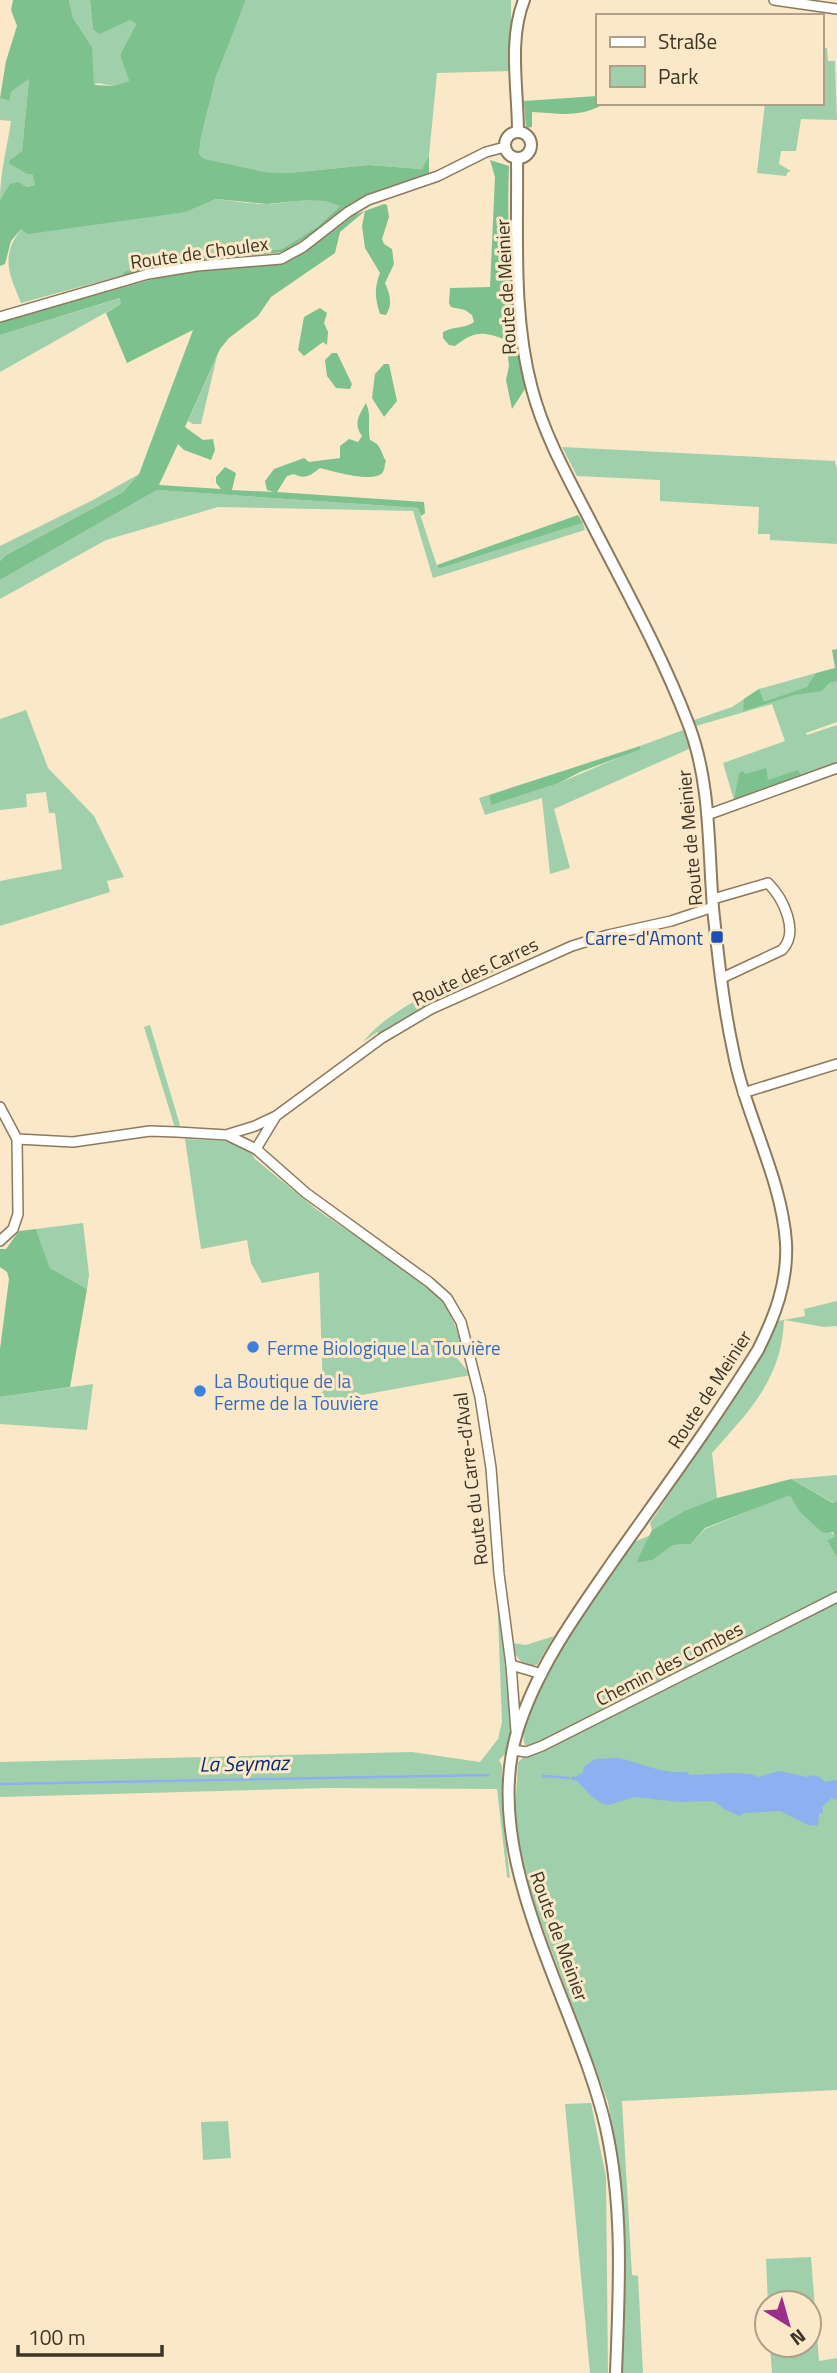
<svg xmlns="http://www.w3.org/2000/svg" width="837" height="2373" font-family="'Titillium Web',sans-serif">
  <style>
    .green { fill: #a0cfab }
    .forest { fill: #7dc18f }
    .water { fill: #8db1f0 }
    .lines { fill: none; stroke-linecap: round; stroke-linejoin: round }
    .stream { stroke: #8db1f0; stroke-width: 2.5 }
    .minor-casing { stroke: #8b7a5d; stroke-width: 12 }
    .tertiary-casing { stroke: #8b7a5d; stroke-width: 14 }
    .minor { stroke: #fff; stroke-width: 9 }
    .tertiary { stroke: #fff; stroke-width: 10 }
    .transit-dot { fill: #1a4fb4; stroke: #fae8c8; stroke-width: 2.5 }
    .shop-dot { fill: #3f7fe0; stroke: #fae8c8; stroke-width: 2.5 }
    .labels { text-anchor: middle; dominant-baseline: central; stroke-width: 6; stroke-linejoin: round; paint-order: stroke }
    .street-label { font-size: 19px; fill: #3b3427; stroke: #fae8c8 }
    .transit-label { font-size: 19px; fill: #164399; stroke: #fae8c8; text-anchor: end }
    .shop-label { font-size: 19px; fill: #366cbe; stroke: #fae8c8; text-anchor: start }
    .water-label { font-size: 21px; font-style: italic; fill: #062c74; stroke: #fae8c8 }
  </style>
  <rect width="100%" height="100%" fill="#fae8c8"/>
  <g class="green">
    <path d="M69 0H90L93 29 112 26 130 20 136 24 120 55 129 81 113 86 98 83 94 85 91 65 92 47 73 18Z"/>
    <path d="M246 0H511V71L437 73 429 156 423 169 369 165 289 173 264 172 204 160 199 155 201 137 216 77Z"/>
    <path d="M821 47 827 48 828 61H835L837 120 801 119 796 151H781L779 164 791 171 788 172 786 176 757 173 765 103H821Z"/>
    <path d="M29 79 22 151 10 160 32 174 35 185 27 187 19 182 0 200C0 173 7 148 11 121L0 120V98L10 101 11 92Z"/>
    <path d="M216 199C233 201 251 204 268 204 290 204 321 192 340 206L317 227 282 249 167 259 123 272 124 275 21 303C9 273 0 258 21 229L186 212Z"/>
    <path d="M121 298V304L0 372V335Z"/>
    <path d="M217 356 201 424H193L188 421Z"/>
    <path d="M562 447 835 461 837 469V544L770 540V534H758L759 507 660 501V480L577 476Z"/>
    <path d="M139 474 123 492 6 555 0 561V546L93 500Z"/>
    <path d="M157 490 418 508 438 569 583 523 585 530 433 578 413 511 218 507 106 540 0 599V580Z"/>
    <path d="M816 673 822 691 830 683 837 681V722L806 733 807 735 837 725V765L734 800 723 763 785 741 772 704 696 726 694 720 732 707 759 689Z"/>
    <path d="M26 710 48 768 94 816 124 877 107 881 110 892 0 926V881L62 869 55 813H49L46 792 26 794 27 807 0 810V719Z"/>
    <path d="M686 729 691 748 554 809 570 868 550 874 542 798 485 815 479 798 489 795 491 804 559 783 641 748 640 746Z"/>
    <path d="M493 969 494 972 462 986 380 1035 377 1032 363 1042C385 1014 422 998 451 980L453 985Z"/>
    <path d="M150 1025 180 1125 175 1128 144 1027Z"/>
    <path d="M185 1139 224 1141 250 1149 255 1159 316 1209 427 1285C448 1303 455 1324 464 1349L456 1357 471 1375 313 1404 323 1391 319 1272 262 1283 251 1263 247 1240 201 1249Z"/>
    <path d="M83 1223 89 1275 87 1289 50 1268 36 1229Z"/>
    <path d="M837 1301V1326L824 1327 784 1320C782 1379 749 1411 712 1453L717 1498 684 1511 652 1530 650 1523 699 1450 697 1449 761 1355 778 1321 805 1316 804 1309Z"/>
    <path d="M93 1384 87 1430 0 1424V1397Z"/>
    <path d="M837 1475V1501L834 1503 791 1479Z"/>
    <path d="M790 1494 836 1537 827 1540 837 1558V1593L544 1742 531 1746 525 1745C512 1715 592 1603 610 1575 617 1566 623 1552 631 1544 636 1540 645 1538 651 1535L636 1563 653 1560 673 1545 691 1544 705 1529Z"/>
    <path d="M497 1592C501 1623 519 1727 506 1752 504 1755 501 1758 499 1760L502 1766V1810L510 1878 507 1877 497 1789 326 1788 0 1797V1762L412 1752 480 1762 498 1739 502 1722Z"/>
    <path d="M837 1601V2090L622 2101 632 2275 638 2276 643 2373H622L624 2235 620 2177 608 2102 533 1901 518 1843 515 1813 518 1762 524 1757 539 1753Z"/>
    <path d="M554 1636 537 1665C521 1667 515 1657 512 1643L526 1645Z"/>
    <path d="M591 2103 606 2177 608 2373H590L565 2104Z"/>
    <path d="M228 2121 231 2158 203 2160 201 2122Z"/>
    <path d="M811 2257 819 2361 837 2358V2373H772L770 2345H809V2303H768L766 2259Z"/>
  </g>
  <g class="forest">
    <path d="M13 0H69L73 18 92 47 94 85 113 86 129 81 120 55 136 24 130 20 99 34 93 29 90 0H246L216 77 201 137 199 154 204 159 264 172 289 173 369 165 422 169 429 156V174L377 191 351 203 319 229 284 252 192 261 124 275 123 272 167 259 282 249 317 227 340 206 326 201 307 200 267 204 216 199 186 212 28 234 21 229 11 241 5 264 0 266V200L10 184 19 182 27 187 35 185 32 174H27L9 163 10 160 22 151 29 79 11 92 10 101 0 98 6 61 17 26 11 10Z"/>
    <path d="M597 96 600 106C578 118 555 113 532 112V127L526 128 524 101Z"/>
    <path d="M490 160 509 166C506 240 512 315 525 389L512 409 506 380 509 366 506 340C482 331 475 331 455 346L449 345 443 338V332C453 326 464 329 474 322L472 315 465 310 451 307 449 303 450 288 490 287 495 177Z"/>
    <path d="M384 204 387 205 389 217 382 239 384 244 392 249 394 264 385 283C390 295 393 303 386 315L380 314C375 299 374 288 380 273L365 248 362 226 365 211 340 232 335 253 271 297 258 316 229 338 220 349 185 427 203 440 213 439 215 450 211 460 184 450 178 444 159 485 221 489 216 483V477L225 467 236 473 232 490 274 492 267 490 265 481 274 469 304 458 309 462 340 458V446L349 439 358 442 362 436C353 424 359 415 366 403 372 417 367 426 370 440 382 445 380 451 386 461 384 465 385 469 383 472 375 484 332 471 320 468 311 475 305 480 294 474L287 476 277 492 424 502 425 513 421 516 418 508 157 490 0 580V561L6 555 123 492 139 474 193 330 127 363 106 313 121 304 120 298 0 335V322L164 276 286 261 304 253 354 215Z"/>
    <path d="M320 308 327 313 324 323 328 332 327 345 323 342 304 356 298 350 304 317Z"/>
    <path d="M332 353H337L352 384 350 389 336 388 327 376 325 360Z"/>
    <path d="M384 364H389L397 401 384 417 372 398 375 374Z"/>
    <path d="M578 515 583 523 438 569 437 565Z"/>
    <path d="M837 649V681L830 683 822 691 794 695 743 711 744 699 759 689 764 702 807 687 816 673 835 668 832 650Z"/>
    <path d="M640 746 641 749 580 772 559 783 491 805 489 795Z"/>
    <path d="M766 768 768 780 798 770 802 777 734 800 739 774 742 771 746 774Z"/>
    <path d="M36 1229 50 1268 87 1289 70 1387 0 1397V1349L9 1279 7 1272 0 1267V1249H6L19 1231Z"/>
    <path d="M791 1479 833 1503 837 1501V1558L827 1540 835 1537 833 1532 823 1533 800 1512 790 1495 705 1528 691 1544 673 1545 653 1560 636 1563 652 1530 684 1511 717 1498Z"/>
  </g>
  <path class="water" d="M619 1758C643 1764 662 1774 687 1772L690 1775 731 1773 751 1774 758 1777 779 1771 808 1777 810 1775 820 1777 825 1782 837 1780V1800L832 1798 822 1807 823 1813 819 1814 818 1826 808 1825 780 1811 744 1813 740 1816 724 1809 714 1801 679 1802 635 1797 609 1805 603 1804 591 1796 576 1780H571L572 1776 575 1777 583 1772 584 1767 595 1759Z"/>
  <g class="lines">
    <g class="stream">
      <path d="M543 1776 569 1778"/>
      <path d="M0 1784 488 1775"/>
    </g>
    <g class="minor-casing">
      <g id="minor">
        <path d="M774 0 837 9"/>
        <path d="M0 317 148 274 197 266 281 259 303 247 348 212 368 200 438 176 486 152 505 147"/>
        <path d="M707 815 837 768"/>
        <path d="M713 899 768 883C783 898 800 932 782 950L722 978"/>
        <path d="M743 1093 837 1064"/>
        <path d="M0 1107 17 1139 18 1214 13 1229 0 1241"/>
        <path d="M229 1134 255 1126 274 1117"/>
        <path d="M17 1139 73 1142 150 1131 177 1132 227 1135 256 1149 276 1116 382 1038 431 1009 572 946 608 935 671 921 713 907"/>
        <path d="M256 1149 306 1193 429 1282 447 1298 461 1322 480 1397 491 1468 499 1574 511 1665 516 1731"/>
        <path d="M511 1665 542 1674"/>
        <path d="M513 1750 526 1752 542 1746 837 1597"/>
      </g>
    </g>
    <g class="tertiary-casing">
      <g id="tertiary">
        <circle cx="518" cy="145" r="13"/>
        <path d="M518 132C518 89 508 40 524 0"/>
        <path d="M517 159C518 235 512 315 532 389 545 438 570 481 593 526 626 590 662 655 688 723 711 782 708 846 713 908 718 955 723 1004 733 1050 745 1115 782 1178 786 1243 788 1282 775 1316 758 1350 714 1421 664 1489 616 1557 578 1612 537 1667 517 1732 479 1861 578 2004 606 2128 624 2209 619 2291 616 2373"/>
      </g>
    </g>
    <use href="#minor" class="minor"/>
    <use href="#tertiary" class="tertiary"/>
  </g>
  <rect class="transit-dot" x="710" y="930" width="14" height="14" rx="3.5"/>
  <g class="shop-dot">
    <circle cx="253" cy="1347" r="7"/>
    <circle cx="200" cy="1391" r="7"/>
  </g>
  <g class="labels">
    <g class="street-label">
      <text transform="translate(199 252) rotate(-8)">Route de Choulex</text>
      <text transform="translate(505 287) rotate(-93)">Route de Meinier</text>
      <text transform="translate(689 838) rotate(-95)">Route de Meinier</text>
      <text transform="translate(475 971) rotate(-25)">Route des Carres</text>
      <text transform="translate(709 1389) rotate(-57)">Route de Meinier</text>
      <text transform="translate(470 1479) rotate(-97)">Route du Carre-d'Aval</text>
      <text transform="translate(669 1663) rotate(-27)">Chemin des Combes</text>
      <text transform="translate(560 1936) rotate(70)">Route de Meinier</text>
    </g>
    <g class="transit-label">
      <text x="703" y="937">Carre-d'Amont</text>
    </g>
    <g class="shop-label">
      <text x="267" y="1347">Ferme Biologique La Touvière</text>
      <text x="214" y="1380">La Boutique de la<tspan x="214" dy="22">Ferme de la Touvière</tspan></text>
    </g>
    <g class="water-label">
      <text transform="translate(244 1763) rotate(-1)">La Seymaz</text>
    </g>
  </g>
  <rect x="596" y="14" width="228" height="91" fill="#fae8c8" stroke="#aea088" stroke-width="2"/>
  <rect x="610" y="37" width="35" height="10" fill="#ffffff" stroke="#aea088" stroke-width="2"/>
  <text x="658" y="49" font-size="21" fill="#3b3427">Straße</text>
  <rect x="610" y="66" width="35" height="21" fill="#a0cfab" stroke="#aea088" stroke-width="2"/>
  <text x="658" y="84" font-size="21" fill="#3b3427">Park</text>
  <g transform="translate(788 2324) rotate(143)"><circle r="33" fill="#fae8c8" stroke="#aea088" stroke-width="2"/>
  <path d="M0-5L12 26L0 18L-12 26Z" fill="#9c2e8e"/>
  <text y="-10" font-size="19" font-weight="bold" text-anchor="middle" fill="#3b3427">N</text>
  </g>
  <path d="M18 2345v10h144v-10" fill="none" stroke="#3b3427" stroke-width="3.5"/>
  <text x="28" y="2345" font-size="21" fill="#3b3427" stroke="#fae8c8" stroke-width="5" paint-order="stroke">100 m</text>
</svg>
